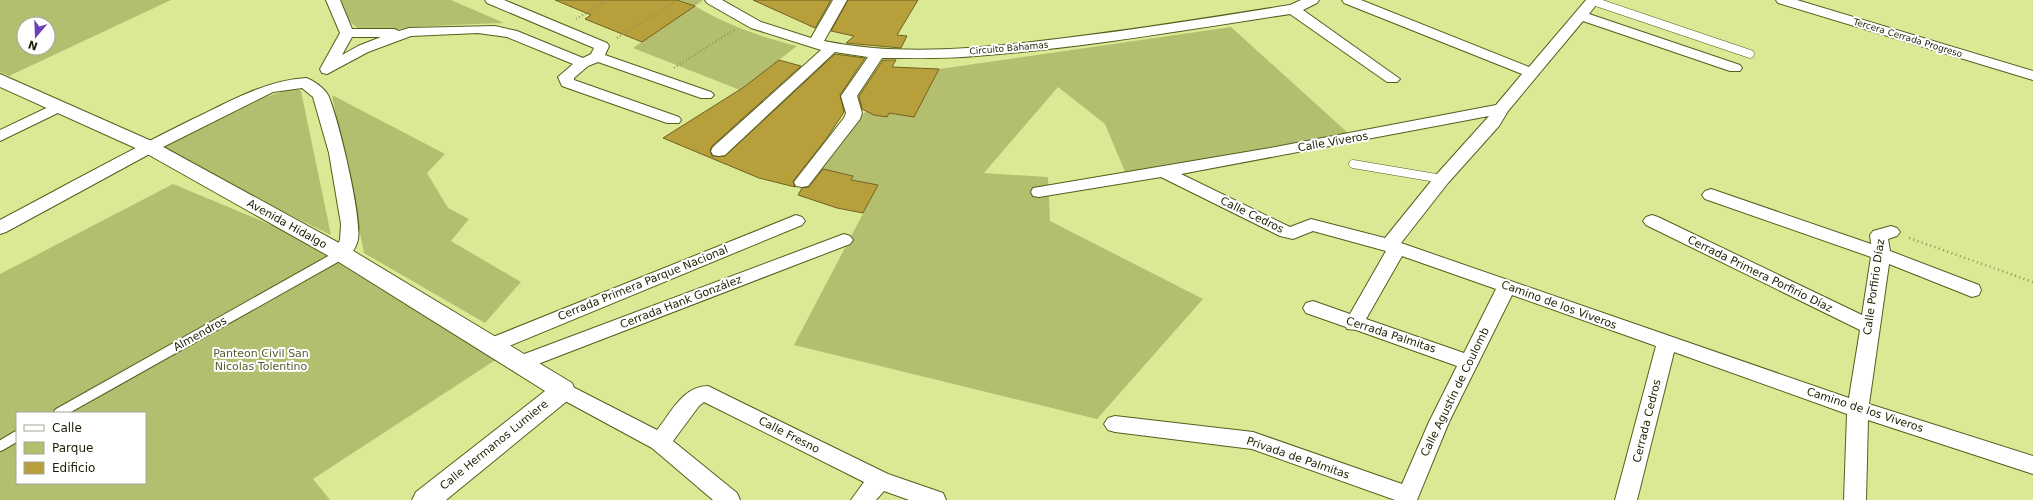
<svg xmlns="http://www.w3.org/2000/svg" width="2033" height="500" font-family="'DejaVu Sans',sans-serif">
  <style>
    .green { fill: #b3bf6f; fill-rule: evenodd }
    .building { fill: #b7a03c; stroke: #71611e }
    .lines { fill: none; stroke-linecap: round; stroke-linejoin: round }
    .service-far1-casing { stroke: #565e1e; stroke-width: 9 }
    .service-casing { stroke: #565e1e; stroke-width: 12 }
    .minor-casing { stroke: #565e1e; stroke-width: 2 }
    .tertiary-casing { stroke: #565e1e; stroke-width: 2 }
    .path-far1 { stroke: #8a9355; stroke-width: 2; stroke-dasharray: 1 2.5; stroke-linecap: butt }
    .path { stroke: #8a9355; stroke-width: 2.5; stroke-dasharray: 1 3.5; stroke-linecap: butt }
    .service-far1 { stroke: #fff; stroke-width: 8 }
    .service { stroke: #fff; stroke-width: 10 }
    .minor { fill: #fff; fill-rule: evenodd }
    .tertiary { fill: #fff; fill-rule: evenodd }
    .labels { text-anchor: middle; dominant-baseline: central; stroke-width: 4; stroke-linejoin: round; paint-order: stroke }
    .far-street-label { font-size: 9px; fill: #1c2000; stroke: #fff }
    .street-label { font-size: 11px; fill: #1c2000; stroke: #fff }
    .park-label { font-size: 11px; fill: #565d2b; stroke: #fff }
  </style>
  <rect width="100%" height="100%" fill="#dbe994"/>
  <g class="green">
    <path d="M0 0H171L9 76 0 72ZM24 24H48V48H24Z"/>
    <path d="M340 0H451L504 23C474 24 444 25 415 27 396 28 378 35 360 29 349 25 343 11 340 0Z"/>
    <path d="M679 0H703L695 6C727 25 761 37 797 46L740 90 633 48 695 6Z"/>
    <path d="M1231 27 1348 133 1126 174 1105 124 1058 87 984 173 1048 177 1050 221 1203 299 1097 419 794 345 878 185 851 180 853 176 838 172 833 176 814 172 867 110 886 117 889 113 914 117 939 69Z"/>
    <path d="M294 88 301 91 331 235 157 150 262 98Z"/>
    <path d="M332 95 445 154 427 173 448 208 469 219 451 241 521 282 485 323 364 253Z"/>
    <path d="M173 184 341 254 500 357 313 479 330 500H0V274ZM17 413H145V483H17Z"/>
  </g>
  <g class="building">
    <path d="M555 0H677L695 6 642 42 585 19 591 15Z"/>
    <path d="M753 0H831L815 28Z"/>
    <path d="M848 0H918L897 35 907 36 901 48 846 43 854 36 831 31Z"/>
    <path d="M835 54 865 58 840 95 844 112 827 138 793 181 795 187 759 178 663 138 744 87 779 60 801 66 712 146 710 150 712 156H725Z"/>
    <path d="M883 60H896L892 67 939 69 914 117 889 113 887 117 874 115 862 109 859 96Z"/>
    <path d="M823 169 853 176 851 180 878 185 863 213 837 208 798 195 802 188 809 187Z"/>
  </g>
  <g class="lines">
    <g class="service-far1-casing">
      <g id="service-far1">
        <path d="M1593 1 1750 54"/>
        <path d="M1353 164 1442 179"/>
      </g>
    </g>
    <g class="service-casing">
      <g id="service">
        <path d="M59 413 342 254"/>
        <path d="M0 446 17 436"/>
      </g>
    </g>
    <g class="minor-casing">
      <g id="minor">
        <path d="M326 0H340L352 29H394L399 31 409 28 495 26 517 31 583 58 591 54 594 48 487 3 485 0H504L607 43 609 46 605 55 711 92 714 95 711 98H701L598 62 588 66 574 78V80L679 117 681 120 679 123H667L562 86 558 77 573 64 507 37 478 33 411 36 368 52 327 74 322 73 320 69 340 33ZM352 37H381L358 46 342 55Z"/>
        <path d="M705 0H722L761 22 811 38 833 0H847L824 41C902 57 986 48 1065 38 1140 29 1215 17 1290 5L1301 0H1319L1317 3 1303 10 1400 79 1397 82H1387L1290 14C1186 30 1081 48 976 56 945 59 913 58 882 58L857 96 862 113 860 119 808 186 802 187 796 186 794 182 844 118 846 113 841 96 868 57 835 52 725 155 719 156 713 155 711 151 713 147 821 50 751 28 707 3Z"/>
        <path d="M1342 0H1361L1529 67 1586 0H1600L1589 14 1740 65 1742 68 1740 71H1730L1583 21 1508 111 1499 126 1448 183 1401 243 1849 398 1860 330 1646 225 1643 221 1646 217 1652 215 1658 217 1862 315 1871 257 1705 199 1702 195 1705 191 1711 189 1717 191 1871 244 1870 235 1873 231 1891 226 1897 228 1900 232 1897 236 1888 239 1890 251 1979 285 1981 290 1979 295 1972 297 1889 264 1869 404 2033 456V474L1868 420 1866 500H1844L1847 414 1674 352 1637 500H1615L1656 346 1512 295 1449 422 1417 500H1395L1252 449 1115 432 1108 430 1104 424 1108 418 1115 416 1253 432 1402 484 1429 422 1457 366 1356 330 1347 329 1346 327 1306 313 1303 308 1306 303 1313 301 1350 314 1386 251 1313 231 1293 239 1280 236 1161 177 1039 197 1033 196 1031 192 1033 188 1039 187 1270 148 1496 105 1522 74 1344 3ZM1489 116 1436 175 1385 238 1311 219 1290 227 1181 174ZM1402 256 1496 289 1464 353 1366 319Z"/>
        <path d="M1776 0H1797L2033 71V80L1778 3Z"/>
        <path d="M306 78C313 80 324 88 328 95 338 117 362 217 358 239 357 246 352 253 348 258L342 260 336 258 333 254 340 240 341 224 329 153 313 97 302 88 273 92 155 151 6 232 0 234V220C64 186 128 151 193 119 231 101 264 81 306 78Z"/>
        <path d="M59 102 64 104 67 107 64 110 0 141V130Z"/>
        <path d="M796 215 802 217 805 221 802 225 497 351 490 353 483 351 480 346 483 341Z"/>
        <path d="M844 234 850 236 853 240 850 244 525 369 518 372 511 369 508 364 511 359Z"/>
        <path d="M563 382 657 430C671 413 683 386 708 386L888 474 943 493 946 500H909L884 491 876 500H851L864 482 704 402 699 406 673 441 737 493 740 500H713L652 448 556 396 553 390 556 384Z"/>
      </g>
    </g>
    <g class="tertiary-casing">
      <path id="tertiary" d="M0 74 156 143 350 249 572 383 575 390 572 397 446 500H412L416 492 545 391 334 259 142 151 0 87Z"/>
    </g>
    <g class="path-far1">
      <path d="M576 19 608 0"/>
      <path d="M617 38 676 1"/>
      <path d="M674 68 734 30"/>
    </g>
    <path class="path" d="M1909 238 2033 282"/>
    <use href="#service-far1" class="service-far1"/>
    <use href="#service" class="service"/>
    <use href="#minor" class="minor"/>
    <use href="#tertiary" class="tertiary"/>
  </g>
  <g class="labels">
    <g class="far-street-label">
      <text transform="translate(1908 38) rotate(17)">Tercera Cerrada Progreso</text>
      <text transform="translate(1009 48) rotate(-5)">Circuito Bahamas</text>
    </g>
    <g class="street-label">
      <text transform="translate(1333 142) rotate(-10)">Calle Viveros</text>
      <text transform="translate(1252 215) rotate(26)">Calle Cedros</text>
      <text transform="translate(287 224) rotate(29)">Avenida Hidalgo</text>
      <text transform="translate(1760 274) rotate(26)">Cerrada Primera Porfirio Díaz</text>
      <text transform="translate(643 283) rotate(-22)">Cerrada Primera Parque Nacional</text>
      <text transform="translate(1874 287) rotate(-82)">Calle Porfirio Díaz</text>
      <text transform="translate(681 302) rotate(-21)">Cerrada Hank González</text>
      <text transform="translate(1559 305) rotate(20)">Camino de los Viveros</text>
      <text transform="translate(200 334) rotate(-29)">Almendros</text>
      <text transform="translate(1391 335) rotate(18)">Cerrada Palmitas</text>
      <text transform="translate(1455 392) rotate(-64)">Calle Agustín de Coulomb</text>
      <text transform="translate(1865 410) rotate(18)">Camino de los Viveros</text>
      <text transform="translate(1647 421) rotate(-76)">Cerrada Cedros</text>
      <text transform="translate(789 435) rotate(27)">Calle Fresno</text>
      <text transform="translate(494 445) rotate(-39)">Calle Hermanos Lumiere</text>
      <text transform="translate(1298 458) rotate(19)">Privada de Palmitas</text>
    </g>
    <g class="park-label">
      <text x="261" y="353">Panteon Civil San<tspan x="261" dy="13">Nicolas Tolentino</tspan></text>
    </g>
  </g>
  <rect x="16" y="412" width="130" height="72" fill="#ffffff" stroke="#a4a699"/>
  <rect x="24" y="425" width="20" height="6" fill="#ffffff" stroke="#a4a699"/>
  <text x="52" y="432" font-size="12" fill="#1c2000">Calle</text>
  <rect x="24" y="442" width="20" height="12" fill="#b3bf6f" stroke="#a4a699"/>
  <text x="52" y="452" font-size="12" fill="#1c2000">Parque</text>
  <rect x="24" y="462" width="20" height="12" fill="#b7a03c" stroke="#a4a699"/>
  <text x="52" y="472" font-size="12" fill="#1c2000">Edificio</text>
  <g transform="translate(36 36) rotate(199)"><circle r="19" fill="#ffffff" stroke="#a4a699"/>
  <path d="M0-3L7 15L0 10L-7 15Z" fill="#6c3fb7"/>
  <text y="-6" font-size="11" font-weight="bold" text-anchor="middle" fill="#1c2000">N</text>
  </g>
</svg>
